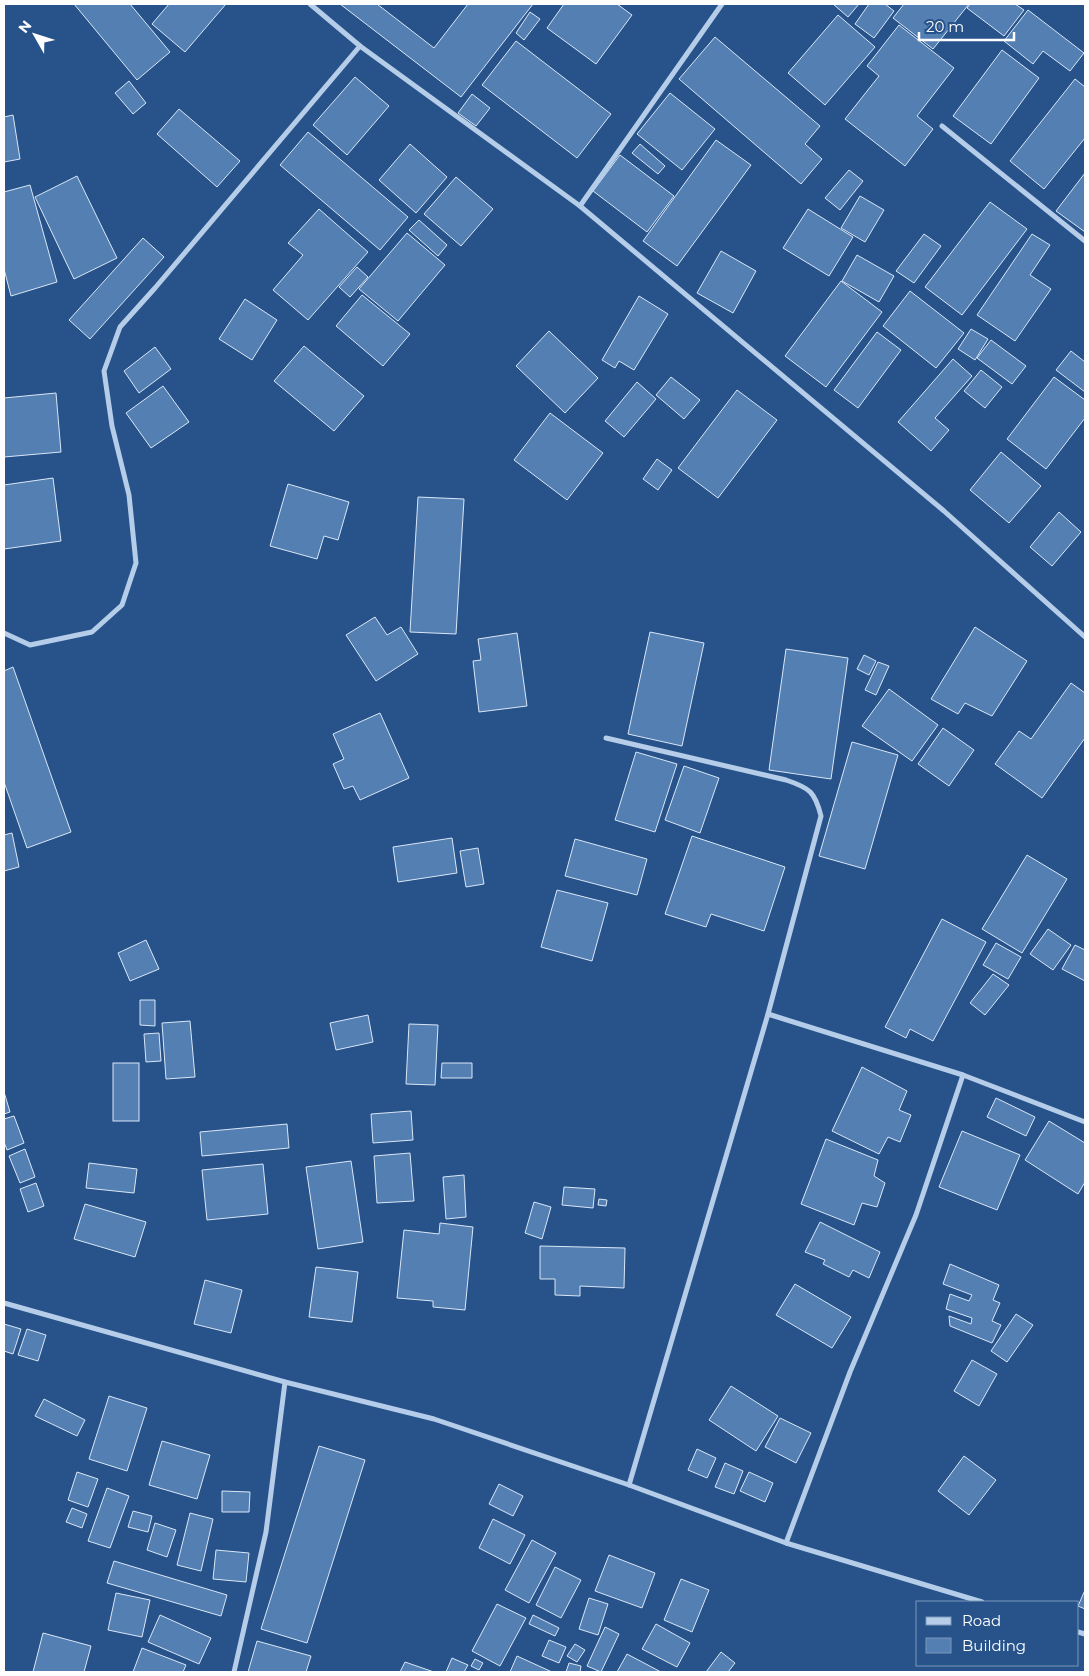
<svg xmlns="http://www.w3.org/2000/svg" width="1089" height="1676" font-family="Montserrat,sans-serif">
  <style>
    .building { fill: #547fb2; stroke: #d9e7f7 }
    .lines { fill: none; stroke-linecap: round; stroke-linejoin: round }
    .street { stroke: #b5cde9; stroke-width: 5 }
  </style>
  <rect width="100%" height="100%" fill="#27538a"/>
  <g class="building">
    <path d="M74 4H130L170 52 137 80Z"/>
    <path d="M169 4H226L185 52 152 24Z"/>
    <path d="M340 4H377L434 48 468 4H533L461 97Z"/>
    <path d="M564 4H617L632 15 596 64 547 28Z"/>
    <path d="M833 4H859L848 17Z"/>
    <path d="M869 4H885L894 11 874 38 855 24Z"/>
    <path d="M904 4H969L933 49 893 18Z"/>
    <path d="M970 4H1015L1024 10 1004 36 967 8Z"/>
    <path d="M1028 10 1084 53 1070 71 1043 51 1033 64 1004 41Z"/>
    <path d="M530 12 540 19 524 40 516 33Z"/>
    <path d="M838 15 875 47 825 105 788 73Z"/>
    <path d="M899 25 954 68 917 116 933 129 905 166 845 119 879 76 867 66Z"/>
    <path d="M715 37 820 126 805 144 822 159 801 184 679 79Z"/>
    <path d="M516 41 611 114 577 158 482 85Z"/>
    <path d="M1002 50 1039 78 991 144 953 116Z"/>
    <path d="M355 77 389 106 347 155 313 125Z"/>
    <path d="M1075 79 1085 87V138L1044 189 1010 161Z"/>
    <path d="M129 81 146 103 133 114 115 93Z"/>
    <path d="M670 93 715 129 682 170 637 134Z"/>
    <path d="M472 94 490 108 476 126 458 113Z"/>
    <path d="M179 109 240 161 217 187 157 134Z"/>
    <path d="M13 115 20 159 4 162V117Z"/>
    <path d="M308 132 408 217 380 250 280 165Z"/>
    <path d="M716 140 751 165 677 266 643 241Z"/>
    <path d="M410 144 447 177 416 213 379 180Z"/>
    <path d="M640 144 665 166 658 174 632 153Z"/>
    <path d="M620 155 674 196 647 232 593 191Z"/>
    <path d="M849 170 863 181 840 210 825 198Z"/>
    <path d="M1085 173V232L1056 211Z"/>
    <path d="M77 176 117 258 74 279 35 197Z"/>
    <path d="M456 177 493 209 461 246 424 214Z"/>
    <path d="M30 185 57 282 11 296 4 269V192Z"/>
    <path d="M860 196 884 210 865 242 841 228Z"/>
    <path d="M990 202 1027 229 962 315 925 287Z"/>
    <path d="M319 209 368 252 308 320 273 290 303 255 288 243Z"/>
    <path d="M808 209 853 237 829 276 783 248Z"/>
    <path d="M419 220 447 245 438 256 409 230Z"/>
    <path d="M407 233 445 265 398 321 359 289Z"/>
    <path d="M924 234 941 246 914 283 896 271Z"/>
    <path d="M1032 234 1050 245 1030 275 1051 289 1015 341 977 315Z"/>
    <path d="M143 238 164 257 90 339 69 320Z"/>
    <path d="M721 251 756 271 733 313 697 293Z"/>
    <path d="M857 255 894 276 879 302 842 281Z"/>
    <path d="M357 267 368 277 350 297 339 287Z"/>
    <path d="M841 281 882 312 826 387 785 356Z"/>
    <path d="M910 291 964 333 936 368 883 326Z"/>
    <path d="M362 295 410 334 383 366 336 326Z"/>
    <path d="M639 296 668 314 634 370 619 361 615 368 602 360Z"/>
    <path d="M245 299 277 320 252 360 219 339Z"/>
    <path d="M971 329 988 339 975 360 958 349Z"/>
    <path d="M549 331 598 378 565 413 516 366Z"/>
    <path d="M877 332 901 350 858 408 834 390Z"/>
    <path d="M991 340 1026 366 1012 384 977 358Z"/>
    <path d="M304 346 364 396 334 431 274 381Z"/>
    <path d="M155 347 171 369 139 393 124 371Z"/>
    <path d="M1071 351 1085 362V392L1056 370Z"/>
    <path d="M953 359 972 376 935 418 949 430 931 451 898 422Z"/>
    <path d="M981 370 1002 387 985 408 964 391Z"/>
    <path d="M671 377 700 400 684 419 656 395Z"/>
    <path d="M1054 377 1085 400V418L1046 469 1007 439Z"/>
    <path d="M637 382 656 399 624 437 605 421Z"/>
    <path d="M163 386 189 422 151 448 126 413Z"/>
    <path d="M737 390 777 420 718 498 678 468Z"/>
    <path d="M56 393 61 452 4 457V398Z"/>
    <path d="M550 413 603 453 567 500 514 460Z"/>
    <path d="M1001 452 1041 486 1009 523 970 490Z"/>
    <path d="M657 459 672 470 658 490 643 479Z"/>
    <path d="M53 478 61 541 4 549V485Z"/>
    <path d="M288 484 349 502 338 540 324 536 317 559 270 546Z"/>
    <path d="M418 497 464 499 456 634 410 632Z"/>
    <path d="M1059 512 1081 532 1052 566 1030 547Z"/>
    <path d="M375 617 387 635 401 627 418 654 376 681 346 635Z"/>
    <path d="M975 627 1027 661 992 716 965 703 958 714 931 699Z"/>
    <path d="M650 632 704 643 682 746 628 734Z"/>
    <path d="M517 633 527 706 479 712 473 661 481 660 478 639Z"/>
    <path d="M786 649 848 658 831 779 769 770Z"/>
    <path d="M864 655 876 661 869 675 857 669Z"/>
    <path d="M878 662 889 666 876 695 865 690Z"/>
    <path d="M13 667 71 832 27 848 4 782V671Z"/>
    <path d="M1071 683 1085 693V738L1042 798 995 764 1019 731 1031 739Z"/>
    <path d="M889 689 938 725 912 761 862 726Z"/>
    <path d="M380 713 409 778 360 800 353 786 344 789 333 764 344 759 333 734Z"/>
    <path d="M943 728 974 750 949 786 918 764Z"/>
    <path d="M852 742 898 755 865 869 819 856Z"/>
    <path d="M636 752 677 764 655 832 615 820Z"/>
    <path d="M684 766 719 778 700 833 665 820Z"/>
    <path d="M12 833 19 867 4 871V835Z"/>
    <path d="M692 836 785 867 764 931 711 914 706 927 665 914Z"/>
    <path d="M452 838 457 873 398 882 393 847Z"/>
    <path d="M575 839 647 859 637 895 565 876Z"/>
    <path d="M478 848 484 884 466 887 460 851Z"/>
    <path d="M1027 855 1067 879 1022 953 982 929Z"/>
    <path d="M557 890 608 903 592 961 541 947Z"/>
    <path d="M942 919 986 942 933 1041 910 1029 906 1038 885 1027Z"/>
    <path d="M1048 929 1071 945 1053 970 1030 954Z"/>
    <path d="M146 940 159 969 130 981 118 953Z"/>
    <path d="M996 943 1021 957 1008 979 983 965Z"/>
    <path d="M1075 945 1085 950V981L1062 969Z"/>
    <path d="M993 974 1009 985 985 1015 970 1003Z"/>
    <path d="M140 1000H155V1026L140 1025Z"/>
    <path d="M368 1015 373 1042 336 1050 330 1023Z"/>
    <path d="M190 1021 195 1077 166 1079 162 1023Z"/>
    <path d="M409 1024 438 1025 435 1085 406 1084Z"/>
    <path d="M159 1033 161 1061 146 1062 144 1034Z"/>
    <rect x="113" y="1063" width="26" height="58"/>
    <path d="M442 1063H472V1078H441Z"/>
    <path d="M862 1067 907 1091 899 1110 911 1115 900 1142 888 1137 879 1154 832 1131Z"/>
    <path d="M4 1092 10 1112 4 1114Z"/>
    <path d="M996 1098 1035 1117 1026 1136 987 1117Z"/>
    <path d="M411 1111 413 1140 373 1143 371 1114Z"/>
    <path d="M14 1116 24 1143 7 1150 4 1142V1119Z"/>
    <path d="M1049 1121 1085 1143V1182L1078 1194 1025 1160Z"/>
    <path d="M287 1124 289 1148 202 1156 200 1132Z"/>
    <path d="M962 1131 1020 1155 997 1210 939 1187Z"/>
    <path d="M826 1139 878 1160 874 1176 885 1183 877 1207 862 1203 854 1225 801 1204Z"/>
    <path d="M25 1149 35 1177 20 1183 9 1156Z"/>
    <path d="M410 1153 414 1201 377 1203 374 1156Z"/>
    <path d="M351 1161 363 1242 318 1249 306 1167Z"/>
    <path d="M89 1163 137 1169 134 1193 86 1188Z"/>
    <path d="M263 1164 268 1214 207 1220 202 1170Z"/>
    <path d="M464 1175 466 1217 446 1219 443 1177Z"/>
    <path d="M36 1183 44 1206 28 1212 20 1189Z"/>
    <path d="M564 1187 595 1189 593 1208 562 1205Z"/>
    <path d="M599 1199 607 1200 606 1206 598 1205Z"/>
    <path d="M534 1202 551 1207 542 1239 525 1233Z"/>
    <path d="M85 1204 146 1222 135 1257 74 1239Z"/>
    <path d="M820 1222 880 1252 869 1278 853 1270 849 1277 823 1264 825 1260 805 1252Z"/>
    <path d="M440 1223 473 1227 465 1310 433 1307V1301L397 1298 404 1230 439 1234Z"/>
    <path d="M540 1246 625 1248 624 1288 580 1286V1296L555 1295V1279H540Z"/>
    <path d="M950 1264 999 1285 993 1300 1000 1303 992 1321 1001 1325 992 1343 950 1326 949 1316 971 1324 972 1318 946 1309 950 1294 969 1301 972 1295 943 1284Z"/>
    <path d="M316 1267 358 1272 352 1322 309 1317Z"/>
    <path d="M205 1280 242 1290 231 1333 194 1324Z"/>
    <path d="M795 1284 851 1317 832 1348 776 1315Z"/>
    <path d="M1016 1314 1033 1325 1007 1362 991 1351Z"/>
    <path d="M4 1324 21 1329 13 1354 4 1351Z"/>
    <path d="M27 1329 46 1335 38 1361 18 1355Z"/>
    <path d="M972 1360 997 1374 979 1406 954 1391Z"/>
    <path d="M731 1386 778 1416 756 1451 709 1420Z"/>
    <path d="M109 1396 147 1408 127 1471 89 1459Z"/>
    <path d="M44 1399 85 1420 77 1436 35 1416Z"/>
    <path d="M780 1418 811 1433 796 1463 765 1447Z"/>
    <path d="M162 1441 210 1455 197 1499 149 1485Z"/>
    <path d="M319 1446 365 1460 307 1643 261 1629Z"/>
    <path d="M697 1449 716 1458 707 1478 688 1470Z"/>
    <path d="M964 1456 996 1480 969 1515 938 1491Z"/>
    <path d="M725 1463 743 1471 734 1494 715 1487Z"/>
    <path d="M77 1472 98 1479 88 1507 68 1500Z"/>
    <path d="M749 1472 773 1483 765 1502 740 1491Z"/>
    <path d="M499 1484 523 1496 513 1516 489 1504Z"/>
    <path d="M107 1488 129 1496 110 1548 88 1541Z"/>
    <path d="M222 1491 250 1492 249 1512H222Z"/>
    <path d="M72 1508 87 1514 82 1528 66 1522Z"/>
    <path d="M133 1511 152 1516 148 1532 128 1527Z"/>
    <path d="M190 1513 213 1519 201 1571 177 1565Z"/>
    <path d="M493 1519 525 1535 510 1564 479 1548Z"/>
    <path d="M155 1523 176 1530 167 1557 147 1550Z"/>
    <path d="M532 1540 556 1553 529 1603 505 1590Z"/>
    <path d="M216 1550 249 1553 246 1582 213 1579Z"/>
    <path d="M609 1555 655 1573 642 1608 595 1591Z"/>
    <path d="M114 1561 227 1595 221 1616 107 1583Z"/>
    <path d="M555 1567 581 1580 561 1618 536 1605Z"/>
    <path d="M681 1579 709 1590 692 1632 664 1620Z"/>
    <path d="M1085 1590V1609L1078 1606Z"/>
    <path d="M116 1593 150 1600 142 1637 108 1630Z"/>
    <path d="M589 1598 608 1604 598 1635 579 1629Z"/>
    <path d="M497 1604 526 1618 500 1666 472 1651Z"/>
    <path d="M160 1615 211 1638 199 1664 148 1642Z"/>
    <path d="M533 1615 559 1628 555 1636 529 1624Z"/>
    <path d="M656 1624 690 1643 677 1667 642 1649Z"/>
    <path d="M605 1627 619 1634 601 1672 587 1666Z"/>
    <path d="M43 1633 91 1646 84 1672H33Z"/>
    <path d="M549 1640 566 1647 559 1663 542 1656Z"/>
    <path d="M257 1641 311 1656 306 1672H248Z"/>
    <path d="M575 1644 585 1650 577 1662 567 1656Z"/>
    <path d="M142 1648 186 1665 183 1672H133Z"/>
    <path d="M721 1652 735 1663 728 1672H706Z"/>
    <path d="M627 1654 661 1672H617Z"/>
    <path d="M517 1656 552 1672H510Z"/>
    <path d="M452 1658 468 1665 464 1672H446Z"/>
    <path d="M475 1659 483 1663 479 1670 471 1666Z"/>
    <path d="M405 1662 434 1672H400Z"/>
    <path d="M569 1663 581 1666 580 1672H566Z"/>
  </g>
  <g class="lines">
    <g class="street">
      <path d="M310 4 360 46 580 206 944 511 1085 637"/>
      <path d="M942 126 1085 241"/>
      <path d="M580 206 722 4"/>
      <path d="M4 633 30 645 92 632 122 605 136 563 129 495 112 426 104 371 120 327 155 288 360 46"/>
      <path d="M606 738 786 780C810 788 815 792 821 816L768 1014 629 1485"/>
      <path d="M768 1014 963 1075 1085 1122"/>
      <path d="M4 1303 285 1382 434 1419 629 1485 786 1543 982 1602"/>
      <path d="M786 1543 850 1372 916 1215 963 1075"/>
      <path d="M1078 1632 1085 1634"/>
      <path d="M234 1672 266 1532 285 1382"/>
    </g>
  </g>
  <rect width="1089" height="1676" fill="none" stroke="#ffffff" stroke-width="10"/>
  <rect x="916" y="1601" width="162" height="65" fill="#27538a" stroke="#7d98b9"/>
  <rect x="926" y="1617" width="25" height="8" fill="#b5cde9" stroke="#7d98b9"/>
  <text x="962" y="1626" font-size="15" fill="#ffffff">Road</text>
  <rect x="926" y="1638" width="25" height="15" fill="#547fb2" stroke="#7d98b9"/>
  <text x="962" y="1651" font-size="15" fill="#ffffff">Building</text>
  <g transform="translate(35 35) rotate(309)" stroke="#27538a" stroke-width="4" paint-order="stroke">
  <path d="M0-4L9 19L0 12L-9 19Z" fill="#ffffff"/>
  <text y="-8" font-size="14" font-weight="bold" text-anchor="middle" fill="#ffffff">N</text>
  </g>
  <path d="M919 32v8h95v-8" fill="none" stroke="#ffffff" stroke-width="2.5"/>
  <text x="926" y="32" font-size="15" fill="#ffffff" stroke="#27538a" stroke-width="4" paint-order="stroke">20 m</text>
</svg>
